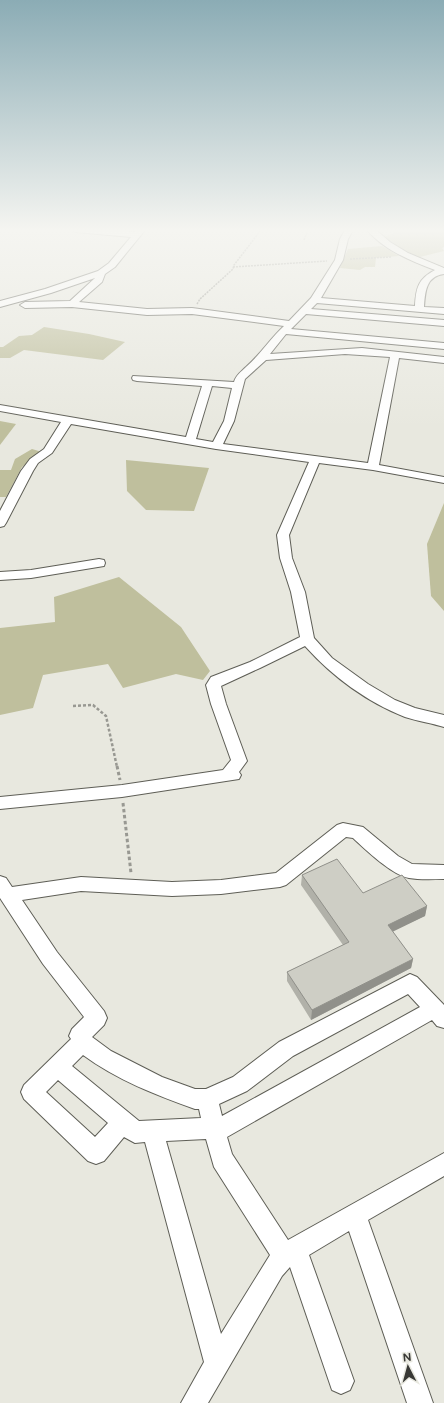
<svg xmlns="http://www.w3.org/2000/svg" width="444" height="1403" font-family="Figtree,sans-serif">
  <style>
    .green { fill: #bfbf9d }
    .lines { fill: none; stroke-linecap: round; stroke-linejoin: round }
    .minor-casing { stroke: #5e5e56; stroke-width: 2 }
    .path-far2 { stroke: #989892; stroke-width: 1.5; stroke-dasharray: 2 1; stroke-linecap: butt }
    .path-far1 { stroke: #989892; stroke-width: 2.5; stroke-dasharray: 3 2; stroke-linecap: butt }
    .path { stroke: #989892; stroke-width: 3; stroke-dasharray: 3.5 2.5; stroke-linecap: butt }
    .minor { fill: #fff; fill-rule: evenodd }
    .wall { fill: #b1b1a9 }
    .shaded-wall { fill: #90908a }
    .building { fill: #cecec5; stroke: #90908a }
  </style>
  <rect width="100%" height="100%" fill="#e8e8df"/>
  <g class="green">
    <path d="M391 230H444V247L442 248 444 251 416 258 384 237 394 233Z"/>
    <path d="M382 246 399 256 376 258 375 267H365L360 270 340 268 348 249Z"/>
    <path d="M44 327 89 334 125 342 103 360 24 350 10 358H0V347H3L19 336 32 335Z"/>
    <path d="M0 421 16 424 0 445Z"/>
    <path d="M32 449 42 452 22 467 6 497H0V470H11L15 459Z"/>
    <path d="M126 460 209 468 194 511 146 510 127 491Z"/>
    <path d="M444 503V611L431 596 427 544Z"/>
    <path d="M119 577 181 627 210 671 203 680 176 674 123 688 108 664 43 675 33 708 0 715V628L55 622 54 597Z"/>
  </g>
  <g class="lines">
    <g class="minor-casing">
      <g id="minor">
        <path d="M72 230H106L135 232 137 230H145L115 267 105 274 102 282 79 302 147 309 192 308 289 321 311 298 335 260 340 239 345 230H353L348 239 343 260 321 298 415 306C416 288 418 279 435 270 411 261 384 250 367 230H376L390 242 408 253 444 268V274C426 276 425 292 424 307L444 308V314L317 303 311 309 444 320V326L306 314 291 329 444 343V349L286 334 270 354 362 348 444 357V363L399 358 379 465 444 477V483L373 470 319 463 289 535 292 558 305 592 314 638 332 658 368 684 395 700 415 708 444 715V727C431 723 417 721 405 717 367 702 332 676 305 646L260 668 221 686 226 704 247 761 239 772 241 775 239 779 122 797 0 809V797L122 785 223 770 231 760 211 704 206 685 211 677 250 662 300 637 291 592 280 558 277 535 309 462 216 449 71 424 52 453 38 463 33 471 6 523 4 526 0 527V511L21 471 30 459 44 449 61 422 0 411V405L186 437 202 386 137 381 133 380 132 378 133 376 234 382C236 375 241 372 246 367 260 355 270 339 284 326L192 314 147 315 72 307 25 308 20 305 25 302 70 301 95 278 51 293 0 307V301L45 289 98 271 109 263 131 237 76 232ZM345 354 390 357 368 463 223 444 234 421 245 379 266 360ZM212 386 232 388 224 421 213 442 196 439Z"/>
        <path d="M99 559 104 560 105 563 104 566 31 578 0 580V572L31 570Z"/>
        <path d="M343 823 363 827 398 856 412 864 444 865V879C433 879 420 880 409 878 392 875 366 850 353 838L346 837 286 885 280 887 221 894 172 896 81 891 22 900 57 952 104 1011 107 1018 104 1025 92 1037 111 1051 162 1077 195 1089H206L233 1077 279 1042 410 974 417 977 444 1005V1028L437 1026 432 1020 227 1137 232 1154 288 1240 444 1153V1176L368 1220 433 1403H407L349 1231 309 1255 354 1381 350 1390 341 1394 332 1390 290 1267 282 1276 208 1403H181L204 1362 145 1142 135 1143 124 1137 104 1161 96 1164 88 1161 24 1099 21 1092 24 1085 71 1039 69 1036 72 1029 84 1017 43 964 0 898V876L6 878 12 887 81 877 172 882 221 880 276 873 337 825ZM408 994 420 1007 222 1116 219 1104 247 1091 293 1056ZM83 1055C117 1080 156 1095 195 1109H199L201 1118 139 1121 72 1066ZM58 1080 108 1123 95 1137 46 1092ZM206 1139 214 1167 270 1255 221 1334 166 1141Z"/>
      </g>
    </g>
    <g class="path-far2">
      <path d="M304 240 308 230"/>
      <path d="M350 259 391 257"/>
      <path d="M233 267 327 261"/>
      <path d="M197 304 200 299 233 269 234 265 261 230"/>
    </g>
    <path class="path-far1" d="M73 706 93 705 106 716 117 767"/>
    <g class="path">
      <path d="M117 766 120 780"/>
      <path d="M123 803 131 873"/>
    </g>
    <use href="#minor" class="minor"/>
  </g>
  <path class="wall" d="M302 875 363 893 427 906 425 916 392 931 413 959 411 968 311 1020 287 981V972L343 945 301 885Z"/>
  <g class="shaded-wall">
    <path d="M427 906 425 916 386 935 388 925Z"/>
    <path d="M413 959 411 968 311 1020 312 1010Z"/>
  </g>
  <path class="building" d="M337 859 363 893 402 875 427 906 388 925 413 959 312 1010 287 972 349 942 302 875Z"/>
  <linearGradient id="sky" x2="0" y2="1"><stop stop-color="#8bacb5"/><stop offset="0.54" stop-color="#f5f5f1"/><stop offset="1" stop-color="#f5f5f1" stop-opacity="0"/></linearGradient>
  <rect width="444" height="427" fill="url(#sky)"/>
  <g transform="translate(408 1367) rotate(354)" stroke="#e8e8df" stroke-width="3" paint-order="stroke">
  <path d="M0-3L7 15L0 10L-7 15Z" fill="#383835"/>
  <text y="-6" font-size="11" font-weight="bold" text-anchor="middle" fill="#383835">N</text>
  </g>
</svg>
